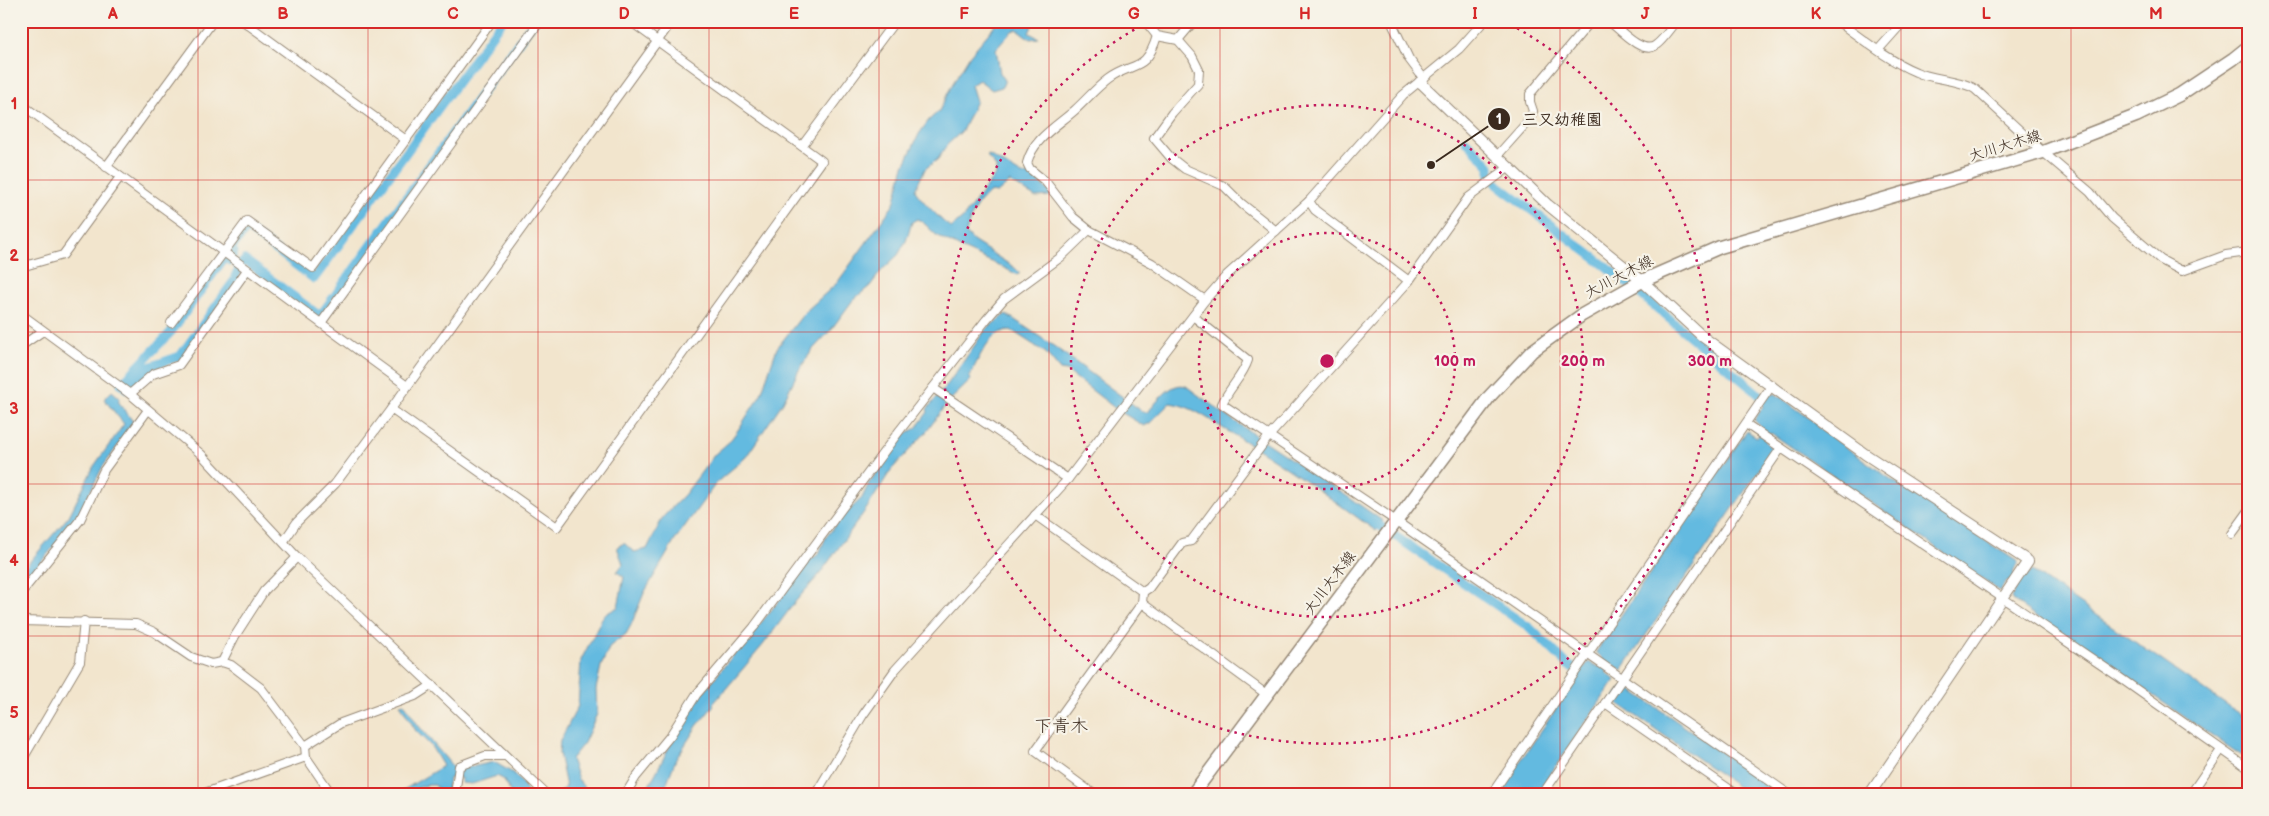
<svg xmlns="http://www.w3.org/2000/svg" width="2269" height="816" font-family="'Balsamiq Sans','Klee One',sans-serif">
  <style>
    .water { fill: #63bae0; stroke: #4f727f }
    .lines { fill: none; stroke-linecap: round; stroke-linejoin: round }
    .canal { stroke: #63bae0; stroke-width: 9 }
    .minor-casing { stroke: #968876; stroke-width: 10 }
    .tertiary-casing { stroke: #968876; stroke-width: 12 }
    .primary-casing { stroke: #968876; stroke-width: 15 }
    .minor { stroke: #fff; stroke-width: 8 }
    .tertiary { stroke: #fff; stroke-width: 10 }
    .primary { stroke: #fff; stroke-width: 12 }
    .grid { fill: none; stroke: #d62828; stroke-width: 1; stroke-opacity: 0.55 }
    .ring { fill: none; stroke: #c2185b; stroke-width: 2.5; stroke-dasharray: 2.5 5 }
    .labels { text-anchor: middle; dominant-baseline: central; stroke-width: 4.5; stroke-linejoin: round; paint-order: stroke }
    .street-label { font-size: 15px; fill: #3b2a1e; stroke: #f7f3e8 }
    .quarter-label { font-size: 18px; fill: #3b2a1e; stroke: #f7f3e8 }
    .centre { fill: #c2185b; stroke: #f7f3e8; stroke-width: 2.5 }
    .ring-label { font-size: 15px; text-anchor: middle; font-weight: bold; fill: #c2185b; stroke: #f7f3e8; stroke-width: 4.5; stroke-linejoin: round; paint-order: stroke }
    .leader { fill: none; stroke: #3b2a1e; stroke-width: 2 }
    .callout-dot { fill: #3b2a1e; stroke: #f7f3e8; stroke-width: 2 }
    .mark-label { font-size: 15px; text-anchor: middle; font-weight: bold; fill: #fff }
    .callout-label { font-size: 16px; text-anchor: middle; font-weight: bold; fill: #3b2a1e; stroke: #f7f3e8; stroke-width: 4.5; stroke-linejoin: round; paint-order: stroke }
    .neatline { fill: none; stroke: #d62828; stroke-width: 2 }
    .grid-label { font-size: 16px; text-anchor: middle; font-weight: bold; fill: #d62828 }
  </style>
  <rect width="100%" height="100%" fill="#f7f3e8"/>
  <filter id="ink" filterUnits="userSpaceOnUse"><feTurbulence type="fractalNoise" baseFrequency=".02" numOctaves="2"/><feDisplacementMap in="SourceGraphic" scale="10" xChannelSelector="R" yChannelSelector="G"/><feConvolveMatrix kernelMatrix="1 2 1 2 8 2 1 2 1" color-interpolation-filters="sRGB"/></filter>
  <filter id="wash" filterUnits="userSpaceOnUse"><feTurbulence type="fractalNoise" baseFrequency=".0096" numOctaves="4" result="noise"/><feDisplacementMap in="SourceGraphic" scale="20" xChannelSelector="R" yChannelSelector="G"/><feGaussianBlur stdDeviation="1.12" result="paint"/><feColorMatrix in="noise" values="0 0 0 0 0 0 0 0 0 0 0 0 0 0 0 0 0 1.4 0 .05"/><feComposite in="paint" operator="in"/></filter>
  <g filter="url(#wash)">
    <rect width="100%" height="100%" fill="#f2e5cd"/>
    <g class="water">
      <path d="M999 21 1043 22H1034L1029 33 1039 38 1030 39 1017 29 1012 31 996 49 1000 73 1005 80 1002 87 992 90 979 80 971 85 976 101 962 131 947 145 938 159 925 169 915 190C917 196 945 224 951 228L963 218 996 174V167L987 156 989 155 1022 175 1030 174 1050 192 1051 196 1035 197 1010 182 997 193 991 192C978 199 969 218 966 233L973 241 1015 268 1020 273 1018 275C993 261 966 252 941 238 931 233 926 222 917 219L912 222 906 241 898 255 882 270 870 286 853 300 830 331 813 349 799 370 783 402 746 457 717 482 677 537 644 593 631 625 626 634 610 646 601 666 596 689 597 714 584 743 571 759 578 779 589 795H557L566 787 559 753 560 741 578 706 581 660 604 615 618 607 624 577 617 572 623 564 617 547 624 543 634 552 647 549 663 517 685 494 715 454 729 442 738 430 761 394 777 348 805 312 837 283 894 204 904 166 919 134 929 120 939 111 953 83 970 55Z"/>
      <path d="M1006 314 1055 347 1143 412H1148C1157 402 1171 381 1186 386 1249 434 1318 475 1383 521L1376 531C1329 497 1281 462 1231 433 1210 421 1194 406 1170 403L1150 423 1144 426 1116 409 1067 371 1060 370 1046 353 1011 330C988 330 979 360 969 377L971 380 947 403 927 431 891 470 867 508 819 575 795 602 763 645 713 704 714 705 697 726 676 759 662 795H643C663 764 675 729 698 699 733 652 777 610 808 559L813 558 819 554 826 537 844 515 862 498 869 483 895 446 905 434 916 428 928 412 927 409 945 388 986 329Z"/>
      <path d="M112 391 120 398 118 401 134 423 102 468 76 520 21 586V572L69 516 94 466 124 424 104 399Z"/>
      <path d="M1771 394H1776L1816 423V426L1892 480 2018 562 2013 573 2022 580 2032 571 2248 720V760L2012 600 2011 597 2017 587 2008 581 1999 591 1771 433 1765 441 1773 450 1622 670 1612 664 1606 672 1615 680 1536 795H1497L1588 662 1599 667 1603 659 1596 652 1747 431 1757 437 1763 429 1754 420Z"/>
      <path d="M1624 686 1627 687 1784 795H1750L1616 702 1614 697Z"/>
      <path d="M404 703 418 725 453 767H471L494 762 513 773 524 785 529 795H512L503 779 497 776 472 784 461 783V778H449L447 791 441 793 435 785C415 784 413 795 395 795L443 766 431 746 416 731 400 704Z"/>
    </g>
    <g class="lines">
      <g class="canal">
        <path d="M502 21 314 279 248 229 245 231 230 250 234 252 230 261 225 257 171 332 121 384 127 389 149 367 180 356 236 278 235 276 240 269 238 267 245 260 320 316 534 21"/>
        <path d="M1466 141 1490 166V175L1498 185 1620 277 1769 403"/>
        <path d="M1370 519 1530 628 1569 666 1584 672"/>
      </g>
    </g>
  </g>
  <g filter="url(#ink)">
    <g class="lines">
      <g class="minor-casing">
        <g id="minor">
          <path d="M243 21 406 140"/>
          <path d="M1145 21 1157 36 1178 40 1192 56 1199 70 1198 84 1172 113 1154 138 1171 158 1185 169 1224 186 1242 204 1276 231"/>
          <path d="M1391 21 1409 59 1424 79"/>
          <path d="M1609 21C1619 29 1643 56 1656 45 1664 39 1670 29 1677 21"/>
          <path d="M1837 21C1861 38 1889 61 1916 72 1934 80 1959 79 1975 89L2043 152 2090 192 2112 218 2161 260 2182 271 2226 255 2248 252"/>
          <path d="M1157 36C1146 73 1133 61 1108 79 1096 88 1086 100 1075 110 1057 126 1033 139 1027 163L1030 169 1045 181 1073 217 1089 230 1152 263 1205 300"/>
          <path d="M1178 40 1194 21"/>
          <path d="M1879 49 1904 21"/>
          <path d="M21 104 407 386"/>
          <path d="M802 146 895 21"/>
          <path d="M1497 156 1530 119 1533 111 1530 102V94L1591 21"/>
          <path d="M106 167 213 21"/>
          <path d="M1309 201 1315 210 1409 281"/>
          <path d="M21 267 63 255 120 177"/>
          <path d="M21 314 130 394 201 454 297 557 547 795"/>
          <path d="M1193 316 1248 360C1243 376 1229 388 1222 404L1396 521 1790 795"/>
          <path d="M171 323 247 221 313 268 492 21"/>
          <path d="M321 323 540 21"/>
          <path d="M21 346 43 331"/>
          <path d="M933 388 1068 479"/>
          <path d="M130 394 153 374 179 365 247 270"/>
          <path d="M391 409 557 527 822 161 630 21"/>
          <path d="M1746 424 2116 675 2248 768"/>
          <path d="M1035 515 1143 592"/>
          <path d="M2232 534 2248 512"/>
          <path d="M284 541 297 522 335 484 391 409 672 21"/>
          <path d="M1143 592 1149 588 1182 543 1191 541 1269 436 1409 281 1468 198 1508 168"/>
          <path d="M21 593 80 520 104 470 148 410"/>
          <path d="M1142 603 1266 694"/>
          <path d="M21 621 136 624 154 632 191 657 211 664 222 662 231 665 261 688 305 746 306 757 332 795"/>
          <path d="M222 662 235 636 264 591 297 557"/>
          <path d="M1605 703 1738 795"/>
          <path d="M305 746 341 723 415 696 432 685"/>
          <path d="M21 762 80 662 84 621"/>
          <path d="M199 795 306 757"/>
          <path d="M455 795 459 766 485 756H505"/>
          <path d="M625 795 636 777 670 736 696 695 754 627 900 430 986 320 1004 299 1061 257 1089 230"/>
          <path d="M815 795 863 715 895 670 1068 479 1205 300 1227 275 1309 201 1403 95 1459 49 1484 21"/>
          <path d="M1095 795 1035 751 1142 603 1143 592"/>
          <path d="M1491 795 1772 385"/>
          <path d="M1542 795 1781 448"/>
          <path d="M2190 795 2221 750"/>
        </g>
      </g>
      <g class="tertiary-casing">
        <path id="tertiary" d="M1420 82 1548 205 1642 281 1703 337 1865 454 2028 561 1869 795"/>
      </g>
      <g class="primary-casing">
        <path id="primary" d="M1192 795 1489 397 1532 351 1582 315 1642 281 1720 247 2043 152 2136 116 2179 95 2233 59 2248 47"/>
      </g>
      <use href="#minor" class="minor"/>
      <use href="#tertiary" class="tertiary"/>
      <use href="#primary" class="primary"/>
    </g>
  </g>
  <path class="grid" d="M198 21V795M368 21V795M538 21V795M709 21V795M879 21V795M1049 21V795M1220 21V795M1390 21V795M1560 21V795M1731 21V795M1901 21V795M2071 21V795M21 180H2248M21 332H2248M21 484H2248M21 636H2248"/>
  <g class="ring">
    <circle cx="1327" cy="361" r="128"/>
    <circle cx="1327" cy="361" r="256"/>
    <path d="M1504 21A383 383 0 1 1 1150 21"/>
  </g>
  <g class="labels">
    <g class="street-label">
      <text transform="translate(2005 146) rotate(-17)">大川大木線</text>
      <text transform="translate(1619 277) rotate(-28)">大川大木線</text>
      <text transform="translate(1330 583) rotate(-53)">大川大木線</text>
    </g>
    <g class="quarter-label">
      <text x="1061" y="726">下青木</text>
    </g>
  </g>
  <circle cx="1327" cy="361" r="8" class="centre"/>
  <g class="ring-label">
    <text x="1455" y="366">100 m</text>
    <text x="1583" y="366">200 m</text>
    <text x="1710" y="366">300 m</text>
  </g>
  <path class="leader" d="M1431 165L1499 119"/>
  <g class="callout-dot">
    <circle cx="1431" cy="165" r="5"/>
    <circle cx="1499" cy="119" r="12"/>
  </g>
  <g class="mark-label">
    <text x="1499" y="124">1</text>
  </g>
  <g class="callout-label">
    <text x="1562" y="125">三又幼稚園</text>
  </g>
  <rect width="2269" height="816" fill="none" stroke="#f7f3e8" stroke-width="55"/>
  <rect x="28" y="28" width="2214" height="760" class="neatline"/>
  <g class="grid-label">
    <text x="113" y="19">A</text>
    <text x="283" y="19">B</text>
    <text x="453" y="19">C</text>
    <text x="624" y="19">D</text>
    <text x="794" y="19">E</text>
    <text x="964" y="19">F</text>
    <text x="1134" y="19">G</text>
    <text x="1305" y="19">H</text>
    <text x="1475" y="19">I</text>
    <text x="1645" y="19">J</text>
    <text x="1816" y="19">K</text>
    <text x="1986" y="19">L</text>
    <text x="2156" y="19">M</text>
    <text x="14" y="109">1</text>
    <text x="14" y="261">2</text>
    <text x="14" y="414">3</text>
    <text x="14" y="566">4</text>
    <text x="14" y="718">5</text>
  </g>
</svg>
